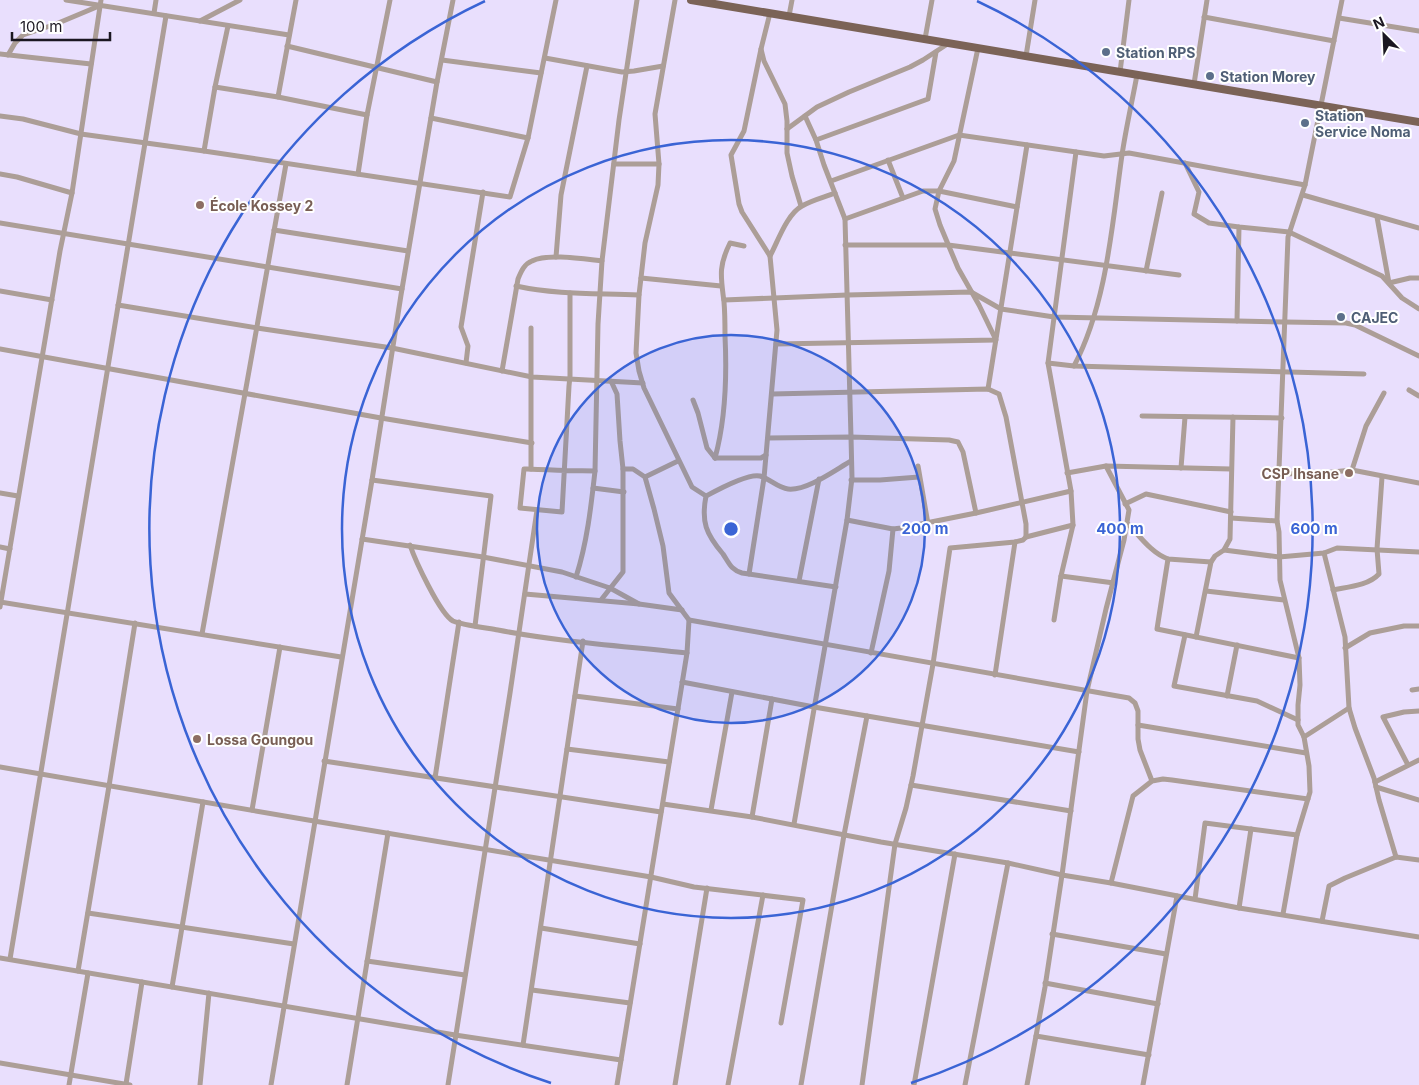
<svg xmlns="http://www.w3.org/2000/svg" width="1419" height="1085" font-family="Inter,sans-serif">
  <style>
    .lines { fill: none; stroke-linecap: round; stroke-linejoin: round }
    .street { stroke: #ac9e97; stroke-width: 5 }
    .primary { stroke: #7b6357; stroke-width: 8 }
    .ring { fill: none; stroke: #3a64d5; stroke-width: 2.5 }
    .service-dot { fill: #5c6f8a; stroke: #fff; stroke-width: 2 }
    .education-dot { fill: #8d6e63; stroke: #fff; stroke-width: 2 }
    .labels { text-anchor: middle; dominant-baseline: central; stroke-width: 4; stroke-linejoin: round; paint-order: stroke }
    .service-label { font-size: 14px; font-weight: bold; fill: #4e5e75; stroke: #fff; text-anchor: start }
    .education-label { font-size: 14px; font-weight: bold; fill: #785e54; stroke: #fff; text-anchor: start }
    .centre { fill: #3a64d5; stroke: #fff; stroke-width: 2.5 }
    .ring-label { font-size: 15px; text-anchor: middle; font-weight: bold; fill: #3a64d5; stroke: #fff; stroke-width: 4; stroke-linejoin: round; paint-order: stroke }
  </style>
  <rect width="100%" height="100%" fill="#e9dffd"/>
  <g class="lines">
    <g class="street">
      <path d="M66 0 289 35"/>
      <path d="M675 0 655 114 659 164 658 185 645 243 639 295 636 353 639 371 644 388 692 487 706 496C701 522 706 534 723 554 729 563 731 570 742 573L836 587"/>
      <path d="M154 13 156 0"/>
      <path d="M770 13 761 49 764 61 785 104 787 121V153L792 176 801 206"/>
      <path d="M789 16 792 0"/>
      <path d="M1204 17 1334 41"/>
      <path d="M1339 18 1419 31"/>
      <path d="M200 21 240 0"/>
      <path d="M925 39 932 0"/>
      <path d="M287 46 437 82"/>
      <path d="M0 54 91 64"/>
      <path d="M8 55 15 43 23 35 56 24 99 6"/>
      <path d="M1026 56 1035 0"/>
      <path d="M545 58 622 72 634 71 663 66"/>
      <path d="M442 60 541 73"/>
      <path d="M1120 72 1129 0"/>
      <path d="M1194 84 1207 0"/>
      <path d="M215 87 278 97 367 115"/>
      <path d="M278 97 296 0"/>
      <path d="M0 116 23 119 81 134 204 151 510 197 528 138 556 0"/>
      <path d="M431 118 528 138"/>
      <path d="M787 129 817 107 849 92 910 67 923 60 949 43"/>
      <path d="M816 140 928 99 936 52"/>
      <path d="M204 151 215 87 228 26"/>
      <path d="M888 160 903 198"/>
      <path d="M1185 163 1199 192 1194 214 1209 223 1239 227 1289 232 1382 276 1402 298 1419 309"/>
      <path d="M614 164H659"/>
      <path d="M0 174 17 177 72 193"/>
      <path d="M358 174 367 115 390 0"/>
      <path d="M831 181 959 135 1104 156 1129 153 1305 185"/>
      <path d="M1303 195 1419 228"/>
      <path d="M1377 217 1389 283 1410 278H1419"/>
      <path d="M845 219 923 191H939L1017 207"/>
      <path d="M0 223 402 289"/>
      <path d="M274 230 408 251"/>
      <path d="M845 245H948L1179 275"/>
      <path d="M770 256C778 241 787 214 802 206 812 200 825 197 835 193"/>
      <path d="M556 257 561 195 587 66"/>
      <path d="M1146 271 1162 193"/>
      <path d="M641 278 721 286"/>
      <path d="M516 286C557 295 598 293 639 295"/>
      <path d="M0 291 52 300"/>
      <path d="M570 293V376L569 386 562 512 520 508 524 469C548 470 571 471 595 471"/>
      <path d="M724 300 847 295 971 292 1001 309 1054 317 1285 322 1346 323 1355 325 1419 356"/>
      <path d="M118 305 257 328 392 348 532 377 643 383"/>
      <path d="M1237 321 1239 227"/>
      <path d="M531 328V469"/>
      <path d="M776 344 996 340 979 305 958 268 940 225 935 209 939 191 954 161 978 48"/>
      <path d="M0 349 381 418 532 443"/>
      <path d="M466 363 468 346 461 327 483 192"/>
      <path d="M1048 363 1074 366 1364 374"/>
      <path d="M1074 366C1107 303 1112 225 1122 155 1126 128 1132 102 1137 75"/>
      <path d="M502 371 518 279C521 272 524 264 532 261 547 253 584 259 602 261"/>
      <path d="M988 389 1027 145"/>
      <path d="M1409 390 1419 396"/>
      <path d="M772 394 988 389 999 394 1006 417 1026 524V537L1023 540 1015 542 950 548 933 664 913 776 906 808 895 844 862 1085"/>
      <path d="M693 400 698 413 707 448 715 458"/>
      <path d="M1142 416 1282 418"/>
      <path d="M768 438 851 437 949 440 958 442 963 452 976 513"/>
      <path d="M715 458C726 418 727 377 725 336 725 325 725 313 724 302 721 277 718 267 730 243L744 246"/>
      <path d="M715 458H761L766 455"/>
      <path d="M918 466 928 524"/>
      <path d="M1181 468 1185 417"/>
      <path d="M1352 470 1366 426 1384 393"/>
      <path d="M1067 473 1106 466 1231 469"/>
      <path d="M1279 474 1323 473 1352 470 1419 483"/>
      <path d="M645 477 678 461"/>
      <path d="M372 480 491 496 475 626"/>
      <path d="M851 480H880L919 477"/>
      <path d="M593 488 624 492"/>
      <path d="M0 493 18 496"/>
      <path d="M706 496C717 490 748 473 760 476 770 479 778 488 788 489 807 491 835 470 851 461"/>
      <path d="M1125 504 1146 494 1231 512"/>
      <path d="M1231 518 1277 521"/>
      <path d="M847 520 893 529 901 528 976 513 1071 491"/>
      <path d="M1127 523C1139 535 1151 553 1168 559L1211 562"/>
      <path d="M1026 537 1073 525"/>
      <path d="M362 539 483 557 562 572 610 588 639 604"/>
      <path d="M410 545C415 560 440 614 453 621 462 625 487 628 498 630 560 642 624 646 687 653"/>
      <path d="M0 547 10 549"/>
      <path d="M1224 550 1279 557 1324 553 1337 548 1419 552"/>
      <path d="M1324 553 1345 637 1349 708 1355 728 1374 778 1376 787 1419 800"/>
      <path d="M1168 559 1157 629 1299 658"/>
      <path d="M749 574 764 478 777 330 770 256 742 212 739 204 731 155 744 131 761 49"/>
      <path d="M1061 576 1114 583"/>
      <path d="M576 577C587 543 591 507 595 471L598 324 602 261 619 120 637 0"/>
      <path d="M799 581 819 479"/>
      <path d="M1333 590C1347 587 1368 586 1379 574L1377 549 1382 477"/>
      <path d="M1206 591 1284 600"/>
      <path d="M525 594 639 604 682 610"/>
      <path d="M601 600 623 572V469L620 441 617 394 611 381"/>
      <path d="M0 602 341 657"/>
      <path d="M0 607 60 251 72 193 101 0"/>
      <path d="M689 620 1129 698 1135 703 1138 711V739L1140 750 1152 781"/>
      <path d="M1054 620 1061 576 1073 525 1071 491 1048 363 1076 152"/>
      <path d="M202 634 286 164"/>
      <path d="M1185 635 1174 686 1257 701 1298 720"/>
      <path d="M1196 637 1211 562 1215 556 1224 550 1230 539 1233 417"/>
      <path d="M1345 648 1370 633 1404 626H1419"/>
      <path d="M871 653 889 571 893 529"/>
      <path d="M995 675 1015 542"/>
      <path d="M682 682 814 707 1079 752"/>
      <path d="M1412 690 1419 689"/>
      <path d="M575 696 678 709"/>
      <path d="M1227 696 1237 645"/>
      <path d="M1138 725 1306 753"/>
      <path d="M1304 737 1349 708"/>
      <path d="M567 749 669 762"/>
      <path d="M324 761 661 812"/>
      <path d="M1408 765 1383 717 1404 712 1419 711"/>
      <path d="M0 767 314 821 651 877 694 887 803 900 781 1023"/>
      <path d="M435 778 459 622"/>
      <path d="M1375 782 1419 760"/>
      <path d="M911 785 1071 811"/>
      <path d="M1376 787 1379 800 1396 857"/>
      <path d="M663 804 752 817 881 842 1008 863 1062 875 1111 883 1239 908 1419 937"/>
      <path d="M252 810 280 647"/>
      <path d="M711 810 732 692"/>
      <path d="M752 817 772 699"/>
      <path d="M794 824 847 520 852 478 851 437 845 219 824 165 816 140 805 116"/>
      <path d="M1111 883 1133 796 1152 781 1163 779 1172 780 1308 799"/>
      <path d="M1195 899 1205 823 1297 835"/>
      <path d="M1239 908 1251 829"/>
      <path d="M88 913 294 944"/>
      <path d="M1283 914 1297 835 1310 792 1309 766 1304 737 1298 725V705L1300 685 1299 658 1280 580 1279 532 1277 521 1288 237 1305 185 1342 0"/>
      <path d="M1322 921 1329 886 1345 878 1396 857 1419 860"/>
      <path d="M541 928 640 944"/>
      <path d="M1052 934 1166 954"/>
      <path d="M0 958 455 1035 621 1060"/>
      <path d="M10 959 166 16"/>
      <path d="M367 961 465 975"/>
      <path d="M78 971 109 786 135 623"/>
      <path d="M1045 983 1158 1004"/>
      <path d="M172 987 203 802"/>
      <path d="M532 990 630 1003"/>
      <path d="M1036 1036 1149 1055"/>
      <path d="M523 1045 583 641"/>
      <path d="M0 1063 130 1085"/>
      <path d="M126 1084 142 982"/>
      <path d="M69 1085 88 973"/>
      <path d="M200 1085 209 993"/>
      <path d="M271 1085 372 480 401 295 437 82 453 0"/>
      <path d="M347 1085 388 833"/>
      <path d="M448 1085 510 693 537 510"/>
      <path d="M617 1085 687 653 689 620 669 593 663 546 654 509 645 477 633 469H623"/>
      <path d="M675 1085 707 888"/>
      <path d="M728 1085 763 895"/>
      <path d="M801 1085 844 835 867 716"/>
      <path d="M914 1085 955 854"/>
      <path d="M965 1085 1008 863"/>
      <path d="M1027 1085 1045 987 1062 875 1087 691 1106 609 1124 540 1129 510 1106 466"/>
      <path d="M1143 1085 1177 896"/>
    </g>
    <path class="primary" d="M691 0 1419 122"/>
  </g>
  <circle cx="731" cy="529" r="194" fill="#3a64d5" fill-opacity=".12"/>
  <g class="ring">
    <circle cx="731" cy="529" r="194"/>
    <circle cx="731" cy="529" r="389"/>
    <path d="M551 1083A583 583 0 0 1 485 1M977 1A583 583 0 0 1 911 1083"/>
  </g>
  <g class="service-dot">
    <circle cx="1106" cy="52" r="5"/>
    <circle cx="1210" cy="76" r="5"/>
    <circle cx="1305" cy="123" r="5"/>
    <circle cx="1341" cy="317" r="5"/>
  </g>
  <g class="education-dot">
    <circle cx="200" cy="205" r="5"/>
    <circle cx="1349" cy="473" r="5"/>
    <circle cx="197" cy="739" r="5"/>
  </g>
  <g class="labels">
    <g class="service-label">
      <text x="1116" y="52">Station RPS</text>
      <text x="1220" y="76">Station Morey</text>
      <text x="1315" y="115">Station<tspan x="1315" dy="16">Service Noma</tspan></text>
      <text x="1351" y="317">CAJEC</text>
    </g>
    <g class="education-label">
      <text x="210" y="205">École Kossey 2</text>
      <text x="1339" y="473" text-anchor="end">CSP Ihsane</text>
      <text x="207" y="739">Lossa Goungou</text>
    </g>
  </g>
  <circle cx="731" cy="529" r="8" class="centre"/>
  <g class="ring-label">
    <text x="925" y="534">200 m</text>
    <text x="1120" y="534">400 m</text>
    <text x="1314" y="534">600 m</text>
  </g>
  <g transform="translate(1384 35) rotate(336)" stroke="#ffffff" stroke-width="4" paint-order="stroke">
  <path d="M0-4L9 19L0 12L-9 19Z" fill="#1b1721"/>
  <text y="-8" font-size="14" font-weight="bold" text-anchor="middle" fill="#1b1721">N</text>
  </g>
  <path d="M12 32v8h98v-8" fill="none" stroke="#1b1721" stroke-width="2.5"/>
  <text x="20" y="32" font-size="15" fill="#1b1721" stroke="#ffffff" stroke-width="4" paint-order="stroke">100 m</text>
</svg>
